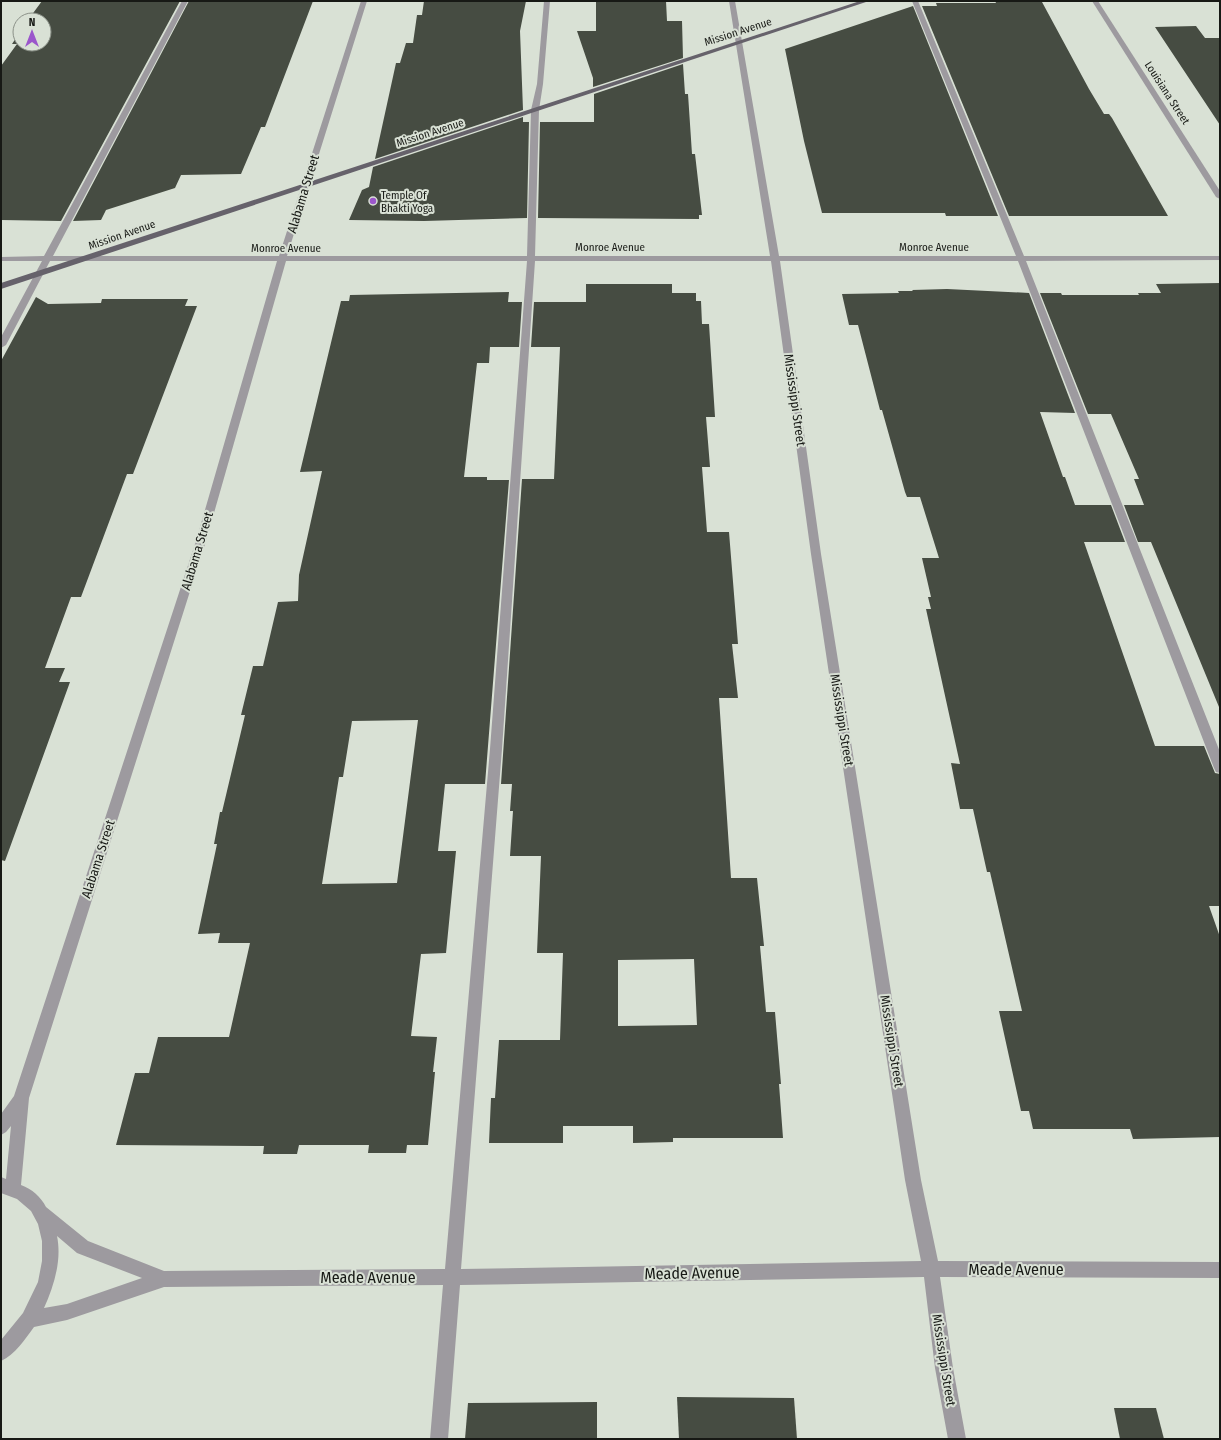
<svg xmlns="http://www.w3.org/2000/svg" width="1221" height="1440" font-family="'Fira Sans Condensed',sans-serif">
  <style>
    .building { fill: #464c42; fill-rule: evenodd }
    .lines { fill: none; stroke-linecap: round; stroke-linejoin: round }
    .minor { fill: #9d9a9f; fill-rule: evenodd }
    .major { fill: #66626b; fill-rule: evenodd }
    .poi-dot { fill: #9b56cb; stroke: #d9e1d5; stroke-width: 1.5 }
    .labels { text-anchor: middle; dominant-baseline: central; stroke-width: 4; stroke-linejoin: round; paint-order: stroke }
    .far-street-label { font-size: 11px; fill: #171915; stroke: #d9e1d5 }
    .far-poi-label { font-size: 11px; fill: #171915; stroke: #d9e1d5; text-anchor: start }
    .street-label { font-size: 13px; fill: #171915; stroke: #d9e1d5 }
    .near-street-label { font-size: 16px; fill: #171915; stroke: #d9e1d5 }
  </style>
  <rect width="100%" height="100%" fill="#d9e1d5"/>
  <g class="building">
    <path d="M42 1H180L61 221 1 220V66L17 44H12L20 32V44H44V20H28Z"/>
    <path d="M189 1H313L265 127H261L241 174 181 175 175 188 106 210 101 220 73 221Z"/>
    <path d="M424 1H526L520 31 523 110 375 159 396 63H400L406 43H413L417 15H422Z"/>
    <path d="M596 1H666L667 21H682L683 58 593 87V78L577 31H596Z"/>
    <path d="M995 1 1042 2 1089 89 1104 114H1109L1112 118 1168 216H1009L922 6H937L936 3H996Z"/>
    <path d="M913 6 998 216H946L945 213H822L804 141 785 49Z"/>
    <path d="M1196 26 1205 38H1220V125L1155 27Z"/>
    <path d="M683 64 685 94H688L692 154H695L702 215H699V219L538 218 540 122H594V94Z"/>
    <path d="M523 117V122H529L527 218 424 221 349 220 362 190 369 187 373 167Z"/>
    <path d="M1220 283V706L1219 707 1151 542H1138L1124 505H1144L1134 479H1139L1111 414H1088L1040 293H1061L1062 295H1139L1138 293H1161L1156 284Z"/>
    <path d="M586 284H672V293H696V301H701L702 324H709L715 417H706L710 467H702L707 532H729L738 644H732L738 698H719L731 878H757L764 946H760L766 1012H775L781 1084H779L783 1138H673V1142L633 1143V1126H563V1143H489L491 1098H495L499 1040H560L563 953H537L541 856H510L513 811H510L512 784H501L522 479H554L560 347H531L534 302H586ZM694 959 697 1025 618 1026V960Z"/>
    <path d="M947 289 1029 293 1075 413 1040 412 1063 477H1065L1075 505H1111L1125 542H1084L1155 746H1204L1215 773 1220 774V906H1209L1220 937V1137L1133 1139 1130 1129H1033L1029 1111H1021L999 1011H1022L990 872H987L973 809H960L951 763 960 764 926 609H931L928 597H931L922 558H939L920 497H907L905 492 882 410H880L858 325H849L842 294 899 293 898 291H913L912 290Z"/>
    <path d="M509 292 508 302H522L519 347H490L489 363H477L464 477H487V480H509L485 784H445L438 851H456L447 943 446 953 421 954 411 1036 437 1037 433 1072H435L428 1145H407L406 1153H368L369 1145H299L297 1154H263L264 1146 116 1145 135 1073H149L158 1037H229L250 943H218L220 933 198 934 217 844H214L220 812H222L245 715H241L253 666H263L278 602 298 601 299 575 322 471 300 472 341 301H349L350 295ZM418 720 397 883 322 884 339 777H343L352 721Z"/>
    <path d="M36 297 48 304 101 303 102 299H188L185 306H197L133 474H127L81 597H71L45 668H65L59 682H70L5 861 1 860V361Z"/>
    <path d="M677 1397 794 1398 797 1439H679Z"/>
    <path d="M597 1402V1439H465L468 1403Z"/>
    <path d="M1114 1408H1156L1164 1439H1120Z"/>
  </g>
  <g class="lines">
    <g class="minor">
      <path d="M182 1H188L53 256H279L361 1H367L287 256H527L531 110 537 84 544 1H550L543 84 539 110 535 256H770L729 1H735L779 256H1016L912 1H918L1024 256H1220V260L1026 261 1220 752V773L1216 772 1214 768 1018 261H780L821 554 921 1180 938 1261 1220 1262V1278L940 1277 953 1368 966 1439H948L935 1368 924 1277 460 1285 448 1439H430L443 1285 164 1287 67 1320 34 1327C25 1339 15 1355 1 1361V1340L23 1313 38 1282 42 1261V1241L38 1224 31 1211 17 1199 1 1193V1177L6 1179 11 1126 6 1132 1 1135V1114L14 1096 196 541 277 261H50L6 345 1 348V337L42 261H1V257L44 256ZM286 261H527L490 749 445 1269 164 1271 88 1241 46 1207C41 1197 32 1189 21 1185L29 1098 206 541ZM535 261H771L811 554 905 1180 921 1261 461 1269 502 749ZM57 1236 77 1253 142 1278 67 1304 44 1308C54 1286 62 1260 57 1236Z"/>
      <path d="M1092 1H1098L1220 191V199L1216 197Z"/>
    </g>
    <path class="major" d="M860 1H869L1 289V283Z"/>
  </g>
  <circle class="poi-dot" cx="373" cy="201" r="4"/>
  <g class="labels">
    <g class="far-street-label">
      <text transform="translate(738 32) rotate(-18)">Mission Avenue</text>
      <text transform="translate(1167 93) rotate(57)">Louisiana Street</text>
      <text transform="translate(430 133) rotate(-18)">Mission Avenue</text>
      <text transform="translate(122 235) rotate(-19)">Mission Avenue</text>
      <text x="610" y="247">Monroe Avenue</text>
      <text x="934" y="247">Monroe Avenue</text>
      <text x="286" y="248">Monroe Avenue</text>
    </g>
    <g class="far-poi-label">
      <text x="381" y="195">Temple Of<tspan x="381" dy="13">Bhakti Yoga</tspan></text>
    </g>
    <g class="street-label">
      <text transform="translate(303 194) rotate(-73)">Alabama Street</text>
      <text transform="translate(795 400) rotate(82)">Mississippi Street</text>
      <text transform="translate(197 551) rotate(-73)">Alabama Street</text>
      <text transform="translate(842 720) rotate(81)">Mississippi Street</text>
      <text transform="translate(98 859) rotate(-72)">Alabama Street</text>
      <text transform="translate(892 1041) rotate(81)">Mississippi Street</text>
      <text transform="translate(944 1360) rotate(81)">Mississippi Street</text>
    </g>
    <g class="near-street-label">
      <text x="1016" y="1269">Meade Avenue</text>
      <text transform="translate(692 1273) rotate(-1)">Meade Avenue</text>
      <text x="368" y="1277">Meade Avenue</text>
    </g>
  </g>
  <rect width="1221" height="1440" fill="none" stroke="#171915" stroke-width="4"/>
  <g transform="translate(32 32)"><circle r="19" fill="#d9e1d5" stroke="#8b9188"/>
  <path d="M0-3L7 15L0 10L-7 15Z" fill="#9b56cb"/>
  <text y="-6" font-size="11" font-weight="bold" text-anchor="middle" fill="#171915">N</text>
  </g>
</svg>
